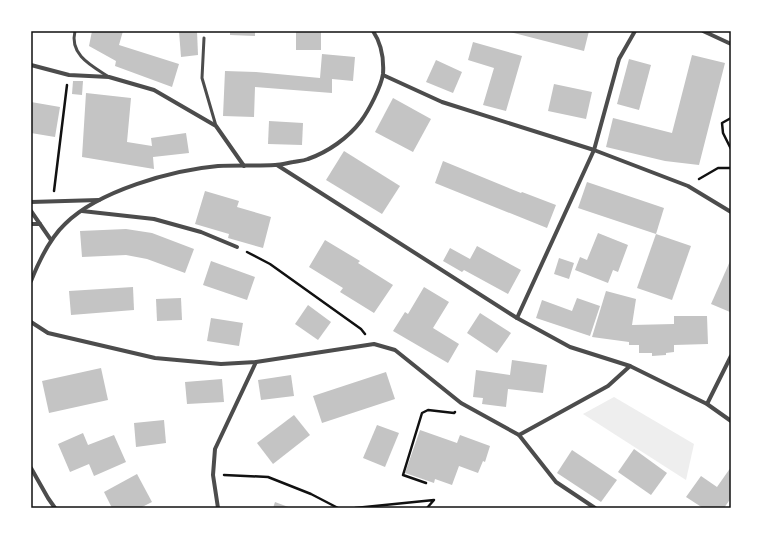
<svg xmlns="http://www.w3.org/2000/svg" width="762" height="539" font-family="'PT Sans Narrow',sans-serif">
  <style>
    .green { fill: #eee }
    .building { fill: #c4c4c4 }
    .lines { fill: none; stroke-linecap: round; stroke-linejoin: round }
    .path { stroke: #111; stroke-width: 2.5 }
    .service { stroke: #4c4c4c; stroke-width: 3 }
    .minor { stroke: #4c4c4c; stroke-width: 4 }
    .neatline { fill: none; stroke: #111; stroke-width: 1.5 }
  </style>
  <rect width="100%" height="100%" fill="#fff"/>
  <path class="green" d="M614 397 694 444 686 480 583 414Z"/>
  <g class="building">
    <path d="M92 31H123L119 45 179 64 172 87 115 66 116 61 89 46Z"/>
    <path d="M179 31H197L198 55 181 57Z"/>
    <path d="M230 31H255V36L230 35Z"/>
    <path d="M506 31H589L584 51Z"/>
    <rect x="296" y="32" width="25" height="18"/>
    <path d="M473 42 522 56 506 111 483 105 494 68 468 60Z"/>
    <path d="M322 54 355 57 353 81 332 79V93L255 87 254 117 223 116 225 71 256 72 320 78Z"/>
    <path d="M692 55 725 63 699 165 665 161 606 147 613 118 672 133Z"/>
    <path d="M629 59 651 65 639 110 617 104Z"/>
    <path d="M436 60 462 72 453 93 426 82Z"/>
    <path d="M73 81H83L82 95 72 94Z"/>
    <path d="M554 84 592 92 586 119 548 111Z"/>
    <path d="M86 93 131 98 127 142 152 146 151 138 186 133 189 153 153 157 154 169 82 157Z"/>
    <path d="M393 98 431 119 413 152 375 132Z"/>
    <path d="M31 102 60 107 55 137 31 133Z"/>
    <path d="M269 121 303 123 302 145 268 144Z"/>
    <path d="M344 151 400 186 382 214 326 180Z"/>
    <path d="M443 161 521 193 522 192 556 205 547 228 435 183Z"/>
    <path d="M587 182 664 208 656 234 578 208Z"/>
    <path d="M205 191 239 201 237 207 271 217 263 248 228 238 229 234 195 224Z"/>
    <path d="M126 229 152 233 194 249 185 273 147 259 126 255 82 257 80 231Z"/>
    <path d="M598 233 628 245 618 272 613 270 608 283 575 270 580 257 587 260Z"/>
    <path d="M656 234 691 246 672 300 637 288Z"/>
    <path d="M325 240 360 261 358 263 393 285 374 313 340 292 343 288 309 267Z"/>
    <path d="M477 246 521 270 508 294 464 270 462 272 443 261 450 248 470 259Z"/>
    <path d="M559 258 574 263 569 279 554 274Z"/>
    <path d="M731 259V311L730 312 711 304Z"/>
    <path d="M211 261 255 277 247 300 203 285Z"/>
    <path d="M133 287 134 310 71 315 69 291Z"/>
    <path d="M424 287 449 302 433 328 459 344 448 363 393 331 405 312 408 314Z"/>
    <path d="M606 291 636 299 632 325 674 324V316H707L708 344 674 345V352L666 353V355L652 356V353H639V345H629V342L592 337Z"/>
    <path d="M181 298 182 320 157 321 156 299Z"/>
    <path d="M577 298 600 306 590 336 536 318 542 300 572 311Z"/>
    <path d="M308 305 331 322 318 340 295 324Z"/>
    <path d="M480 313 511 333 497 353 467 333Z"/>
    <path d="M211 318 243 323 239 346 207 341Z"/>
    <path d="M512 360 547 365 543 393 508 389 506 407 482 404 483 398 473 397 476 370 510 375Z"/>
    <path d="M101 368 108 400 49 413 42 381Z"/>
    <path d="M386 372 395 399 322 423 313 396Z"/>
    <path d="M291 375 294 396 261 400 258 380Z"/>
    <path d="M222 379 224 402 187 404 185 382Z"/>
    <path d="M294 415 310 435 273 464 257 443Z"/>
    <path d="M164 420 166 443 136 447 134 423Z"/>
    <path d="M377 425 399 433 385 467 363 458Z"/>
    <path d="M420 430 457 443 460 435 490 446 485 462 483 461 478 473 459 466 452 485 435 479 434 483 405 473Z"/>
    <path d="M83 433 88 445 114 435 126 462 94 476 89 464 70 472 58 444Z"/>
    <path d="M634 449 667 473 651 495 618 472Z"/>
    <path d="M572 450 617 480 601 502 557 473Z"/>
    <path d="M731 467V498L724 508H703L686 497 701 476 717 487Z"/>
    <path d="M137 474 152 502 140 508H112L104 492Z"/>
    <path d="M275 502 291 508H273Z"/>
  </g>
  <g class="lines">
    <g class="path">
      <path d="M731 118 722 123 723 133 731 149"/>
      <path d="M699 179 718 168H731"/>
      <path d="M54 191 67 85"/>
      <path d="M247 252 270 264 361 329 365 334"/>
      <path d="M224 475 268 477 311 494 338 508"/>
      <path d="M426 483 403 475 422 413 428 410 454 413 455 412"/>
      <path d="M355 508 434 500 427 508"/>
    </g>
    <g class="service">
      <path d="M75 31C69 55 92 66 109 77"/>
      <path d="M204 38 202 78 216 126"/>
    </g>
    <g class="minor">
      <path d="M703 31 731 44"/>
      <path d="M31 65 69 75 109 77 154 90 216 126 244 166"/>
      <path d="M383 75 442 102 594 150 688 186 731 212"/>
      <path d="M277 165 517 318 570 347 630 366 707 404 731 421"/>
      <path d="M31 202 99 200"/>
      <path d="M31 211 51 240"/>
      <path d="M82 211 154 219 201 232 237 247"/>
      <path d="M31 224H40"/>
      <path d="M31 281C39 261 49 239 65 224 98 191 172 170 218 166 237 165 256 166 275 165 281 165 287 163 293 162 298 161 303 161 308 159 328 152 348 138 361 121 369 110 381 87 383 74 384 59 381 43 373 31"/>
      <path d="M517 318 594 150 619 59 635 31"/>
      <path d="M31 322 48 333 155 358 221 364 256 362 374 344 395 350 461 403 519 435 556 482 595 508"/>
      <path d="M707 404 731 356"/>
      <path d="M519 435 608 386 630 366"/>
      <path d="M31 468 48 498 55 508"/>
      <path d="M218 508 213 475 215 449 256 362"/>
    </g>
  </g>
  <rect width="762" height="539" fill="none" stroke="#ffffff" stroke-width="64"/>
  <rect x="32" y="32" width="698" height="475" class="neatline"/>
</svg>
